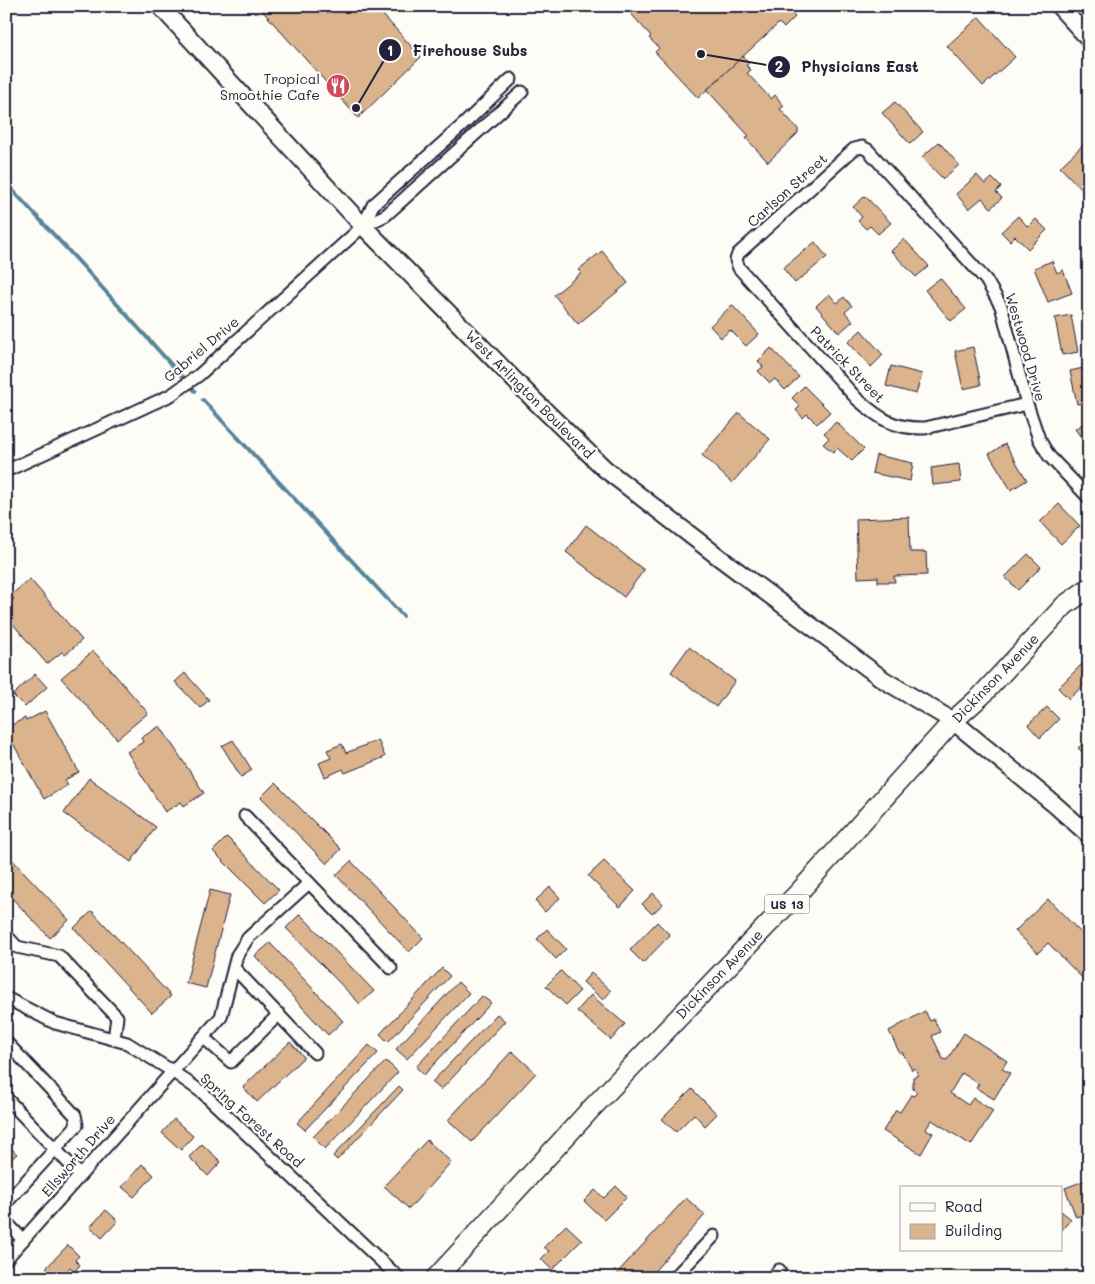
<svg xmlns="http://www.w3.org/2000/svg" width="1095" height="1284" font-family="Mali,sans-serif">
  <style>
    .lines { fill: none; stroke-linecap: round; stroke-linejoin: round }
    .stream { stroke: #578599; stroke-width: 4 }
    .building { fill: #dbb38c; stroke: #22223b }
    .street-casing { stroke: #22223b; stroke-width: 15 }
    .secondary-casing { stroke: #22223b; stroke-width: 20 }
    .primary-casing { stroke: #22223b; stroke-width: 22 }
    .street { stroke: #fdfcf7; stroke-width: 11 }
    .secondary { stroke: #fdfcf7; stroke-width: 16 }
    .primary { stroke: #fdfcf7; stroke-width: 19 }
    .labels { text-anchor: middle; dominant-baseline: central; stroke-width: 4.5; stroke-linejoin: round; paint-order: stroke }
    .shield { fill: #fdfcf7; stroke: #646373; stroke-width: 1 }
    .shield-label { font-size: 12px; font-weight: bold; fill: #22223b }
    .poi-label { font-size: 14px; fill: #22223b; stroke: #fdfcf7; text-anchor: end }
    .street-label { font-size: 14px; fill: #22223b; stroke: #fdfcf7 }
    .leader { fill: none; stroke: #22223b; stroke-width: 2 }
    .callout-dot { fill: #22223b; stroke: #fdfcf7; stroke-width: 2 }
    .mark-label { font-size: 15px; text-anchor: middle; font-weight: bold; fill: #fff }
    .callout-label { font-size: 15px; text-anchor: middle; font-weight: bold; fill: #22223b; stroke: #fdfcf7; stroke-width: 4.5; stroke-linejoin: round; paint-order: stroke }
  </style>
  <rect width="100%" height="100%" fill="#fdfcf7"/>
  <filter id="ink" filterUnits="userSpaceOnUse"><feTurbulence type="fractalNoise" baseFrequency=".02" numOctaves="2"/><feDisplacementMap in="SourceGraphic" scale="10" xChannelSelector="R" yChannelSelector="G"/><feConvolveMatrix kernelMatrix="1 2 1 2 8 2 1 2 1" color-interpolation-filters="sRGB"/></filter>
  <g filter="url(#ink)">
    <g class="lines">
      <g class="stream">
        <path d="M6 183 80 263 195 391"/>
        <path d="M203 400 403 616"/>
      </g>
    </g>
    <g class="building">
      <path d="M258 6H375L421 57 358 118Z"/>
      <path d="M624 6H785L795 17 784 28 779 23 698 98 655 52 659 48 649 38 651 36Z"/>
      <path d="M979 17 1015 57 983 86 947 46Z"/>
      <path d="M743 56 749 63 746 65 751 70 747 73 771 99 775 95 784 106 780 109 798 129V133L768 162 746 138 749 136 707 90Z"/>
      <path d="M895 102 923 132 910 144 882 113Z"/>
      <path d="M1087 141 1089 144V190L1085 193 1060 167Z"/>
      <path d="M939 142 959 165 943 179 922 157Z"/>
      <path d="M977 175 985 184 992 178 1001 187 996 192 1002 198 991 208 982 198 969 209 956 194Z"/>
      <path d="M865 196 891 223 878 234 870 226 866 229 858 221 862 217 853 207Z"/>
      <path d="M1018 216 1028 227 1036 219 1047 230 1028 249 1015 236 1010 241 1001 232Z"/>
      <path d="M904 239 929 266 916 277 891 251Z"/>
      <path d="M815 242 827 257 795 283 783 268Z"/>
      <path d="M602 251 628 283 578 324 554 295 581 273 578 270Z"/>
      <path d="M1052 261 1057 273 1063 270 1072 293 1048 302 1034 268Z"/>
      <path d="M940 278 966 309 951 321 925 290Z"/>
      <path d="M829 294 837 303 844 297 852 306 845 312 853 321 839 333 816 306Z"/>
      <path d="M732 305 759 334 746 346 730 330 721 338 710 326Z"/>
      <path d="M1071 315 1078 352 1062 355 1055 318Z"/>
      <path d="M861 330 883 355 871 367 848 342Z"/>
      <path d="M973 347 981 385 963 389 955 351Z"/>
      <path d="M771 348 799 377 785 390 775 379 770 383 758 371 763 367 758 361Z"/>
      <path d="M891 366 922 374 916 394 886 386Z"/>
      <path d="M1088 367 1089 402 1077 404 1070 371Z"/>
      <path d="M804 386 830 412 817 424 807 414 803 418 796 410 800 406 792 398Z"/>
      <path d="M739 413 770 439 732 483 702 455Z"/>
      <path d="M1089 420V448L1075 429Z"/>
      <path d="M836 422 864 449 852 461 837 448 833 452 823 444 829 438 824 433Z"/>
      <path d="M1005 444 1027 480 1011 490 989 454Z"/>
      <path d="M876 455 913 463 910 481 872 473Z"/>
      <path d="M959 464 961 482 933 485 931 468Z"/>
      <path d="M1059 504 1080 526 1061 544 1040 522Z"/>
      <path d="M909 517 910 552H926L927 575 894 576 895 582H878V577L858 578 856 519Z"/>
      <path d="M586 525 644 570 624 597 566 552Z"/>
      <path d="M1028 554 1041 567 1018 590 1005 577Z"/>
      <path d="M30 579 82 640 65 655 62 652 47 664 6 616V606L14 599 11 595Z"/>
      <path d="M689 647 735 681 716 707 671 672Z"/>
      <path d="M93 651 103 661 148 713 117 739 61 678Z"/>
      <path d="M1083 663 1089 669V680L1069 699 1058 688Z"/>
      <path d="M185 673 209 700 200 708 175 682Z"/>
      <path d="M35 674 47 687 25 707 13 695Z"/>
      <path d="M1047 707 1059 719 1040 738 1028 725Z"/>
      <path d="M45 711 79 772 65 780 68 785 44 799 6 731V728L25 718 26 721Z"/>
      <path d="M160 726 204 793 184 806 181 802 165 812 127 752 143 742 141 738Z"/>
      <path d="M1089 738V759L1078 748Z"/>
      <path d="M233 740 252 770 241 777 222 746Z"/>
      <path d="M378 740 385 757 345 773 343 769 325 777 319 763 331 758 327 750 342 744 346 753Z"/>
      <path d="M89 778 156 827 131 862 64 813Z"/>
      <path d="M275 783 341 849 327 864 261 797Z"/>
      <path d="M227 837 279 890 265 903 213 851Z"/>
      <path d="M6 853 69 920 50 938 6 892Z"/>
      <path d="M351 861 423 938 409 952 336 875Z"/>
      <path d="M604 861 635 891 620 907 588 876Z"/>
      <path d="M550 887 560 898 545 912 535 901Z"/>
      <path d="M210 890 230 895 206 988 186 983Z"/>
      <path d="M653 893 663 904 652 914 642 904Z"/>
      <path d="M1048 899 1089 941V985L1048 943 1038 953 1015 931Z"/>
      <path d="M92 911 171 996 152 1013 74 928Z"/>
      <path d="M300 914 374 991 360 1004 286 928Z"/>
      <path d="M657 922 670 935 643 963 630 950Z"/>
      <path d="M547 929 566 949 556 959 537 939Z"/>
      <path d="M270 943 343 1021 328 1035 255 956Z"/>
      <path d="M442 968 450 976 388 1042 380 1034Z"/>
      <path d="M561 971 580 991 566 1005 546 986Z"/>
      <path d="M591 973 611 991 603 1000 583 982Z"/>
      <path d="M458 982 469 993 407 1059 396 1049Z"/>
      <path d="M591 995 625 1024 611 1040 577 1011Z"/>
      <path d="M482 996 491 1003 424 1075 416 1067Z"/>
      <path d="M925 1011 930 1021 934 1019 940 1032 932 1036 943 1059 947 1060 964 1033 1007 1061 1002 1069 1010 1073 994 1099 976 1088 979 1084 962 1073 950 1093 968 1105 973 1098 993 1111 971 1145 932 1120 926 1129 933 1133 921 1154 883 1131 896 1110 900 1112 911 1095 914 1096 917 1092 913 1089V1077L918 1075 915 1068 912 1070 902 1052 900 1054 889 1031Z"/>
      <path d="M497 1014 505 1021 441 1090 432 1082Z"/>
      <path d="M290 1042 304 1057 257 1102 243 1087Z"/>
      <path d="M369 1045 378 1053 305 1130 297 1123Z"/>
      <path d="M512 1051 536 1073 472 1142 448 1120Z"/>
      <path d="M386 1061 398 1072 325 1149 313 1137Z"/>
      <path d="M399 1086 403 1090 337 1160 333 1156Z"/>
      <path d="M692 1089 717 1114 705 1126 694 1114 676 1132 662 1119Z"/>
      <path d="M174 1119 193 1136 181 1150 162 1133Z"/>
      <path d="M427 1140 451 1162 409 1209 384 1186Z"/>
      <path d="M6 1143 17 1154 6 1164Z"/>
      <path d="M202 1144 221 1162 208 1176 189 1157Z"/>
      <path d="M142 1164 154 1175 134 1197 122 1187Z"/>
      <path d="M1089 1179V1213L1076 1217 1065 1188Z"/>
      <path d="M616 1186 627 1197 604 1220 584 1201 595 1190 604 1198Z"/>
      <path d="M686 1198 705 1215 648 1278H622L617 1273Z"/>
      <path d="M106 1210 118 1221 102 1238 90 1227Z"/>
      <path d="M1061 1211 1071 1219 1061 1231Z"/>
      <path d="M566 1225 582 1240 552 1270 541 1259 549 1251 544 1247Z"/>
      <path d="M68 1245 79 1256 75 1260 80 1265 74 1272 70 1267 60 1278H56L46 1268Z"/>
    </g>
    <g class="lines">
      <g class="street-casing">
        <g id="street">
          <path d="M363 226 373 205 465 123 511 79"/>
          <path d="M1027 404 925 428C894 429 880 419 857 399L739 268 736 260 738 254 854 149 862 147 868 150 986 280 1001 306 1027 404 1039 439 1049 456 1089 498"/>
          <path d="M6 471 171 395 199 375 363 226 386 215 522 92"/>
          <path d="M245 816 391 968"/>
          <path d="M6 935 17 947 59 956 117 1017 114 1039"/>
          <path d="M234 968 315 1053"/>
          <path d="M6 998 55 1023 127 1043 172 1071 203 1093 399 1278"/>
          <path d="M203 1037 231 1062 279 1014"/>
          <path d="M6 1042 75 1115 77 1125 7 1202 6 1205"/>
          <path d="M6 1098 80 1175"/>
          <path d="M6 1222 23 1240"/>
          <path d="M6 1259 221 1017 237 955 248 938 309 883"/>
          <path d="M674 1278 714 1236"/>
          <path d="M772 1278 779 1270"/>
        </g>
      </g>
      <g class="secondary-casing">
        <g id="secondary">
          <path d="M160 6 363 226 536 402 605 469 720 558 884 680 953 721 1054 804 1089 835"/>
          <path d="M1059 6 1089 39"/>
        </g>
      </g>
      <g class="primary-casing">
        <path id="primary" d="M436 1278 589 1111 799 892 953 721 981 696 1065 605 1089 588"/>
      </g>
      <use href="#street" class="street"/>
      <use href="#secondary" class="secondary"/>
      <use href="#primary" class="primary"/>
    </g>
  </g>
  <defs>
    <g id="restaurant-disc" transform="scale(1.25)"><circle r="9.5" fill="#d1495b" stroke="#fdfcf7"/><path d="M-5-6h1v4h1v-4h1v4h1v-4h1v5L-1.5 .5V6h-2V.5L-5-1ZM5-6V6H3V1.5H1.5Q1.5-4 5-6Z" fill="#fff"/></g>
  </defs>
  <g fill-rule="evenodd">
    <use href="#restaurant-disc" x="338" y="86"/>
  </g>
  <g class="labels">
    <rect class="shield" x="764.5" y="894.5" width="45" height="19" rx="4"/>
    <g class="shield-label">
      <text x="787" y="904">US 13</text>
    </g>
    <g class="poi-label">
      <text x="320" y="78">Tropical<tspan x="320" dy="16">Smoothie Cafe</tspan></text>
    </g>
    <g class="street-label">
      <text transform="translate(787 190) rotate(-42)">Carlson Street</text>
      <text transform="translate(1026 347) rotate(74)">Westwood Drive</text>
      <text transform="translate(201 349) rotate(-40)">Gabriel Drive</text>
      <text transform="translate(848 364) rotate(46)">Patrick Street</text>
      <text transform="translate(530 394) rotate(45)">West Arlington Boulevard</text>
      <text transform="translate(995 678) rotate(-46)">Dickinson Avenue</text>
      <text transform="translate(719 974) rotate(-46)">Dickinson Avenue</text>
      <text transform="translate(252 1120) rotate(42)">Spring Forest Road</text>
      <text transform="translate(78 1155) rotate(-49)">Ellsworth Drive</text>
    </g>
  </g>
  <path class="leader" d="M356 108L390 50M701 54L779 67"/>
  <g class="callout-dot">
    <circle cx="356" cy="108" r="5"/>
    <circle cx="701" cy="54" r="5"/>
    <circle cx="390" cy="50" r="12"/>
    <circle cx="779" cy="67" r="12"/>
  </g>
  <g class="mark-label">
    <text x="390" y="56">1</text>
    <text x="779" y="72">2</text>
  </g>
  <g class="callout-label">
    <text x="470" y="56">Firehouse Subs</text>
    <text x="860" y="72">Physicians East</text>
  </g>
  <rect width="1095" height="1284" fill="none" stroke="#fdfcf7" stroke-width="25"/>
  <rect x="12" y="12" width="1070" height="1259" fill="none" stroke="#22223b" stroke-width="2" filter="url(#ink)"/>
  <rect x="900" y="1186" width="162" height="65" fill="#fdfcf7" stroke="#a5a5ac"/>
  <rect x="910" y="1203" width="25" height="8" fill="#fdfcf7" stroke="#a5a5ac"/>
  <text x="945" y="1212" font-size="15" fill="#22223b">Road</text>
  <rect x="910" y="1224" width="25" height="15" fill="#dbb38c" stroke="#a5a5ac"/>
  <text x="945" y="1236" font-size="15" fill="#22223b">Building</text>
</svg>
